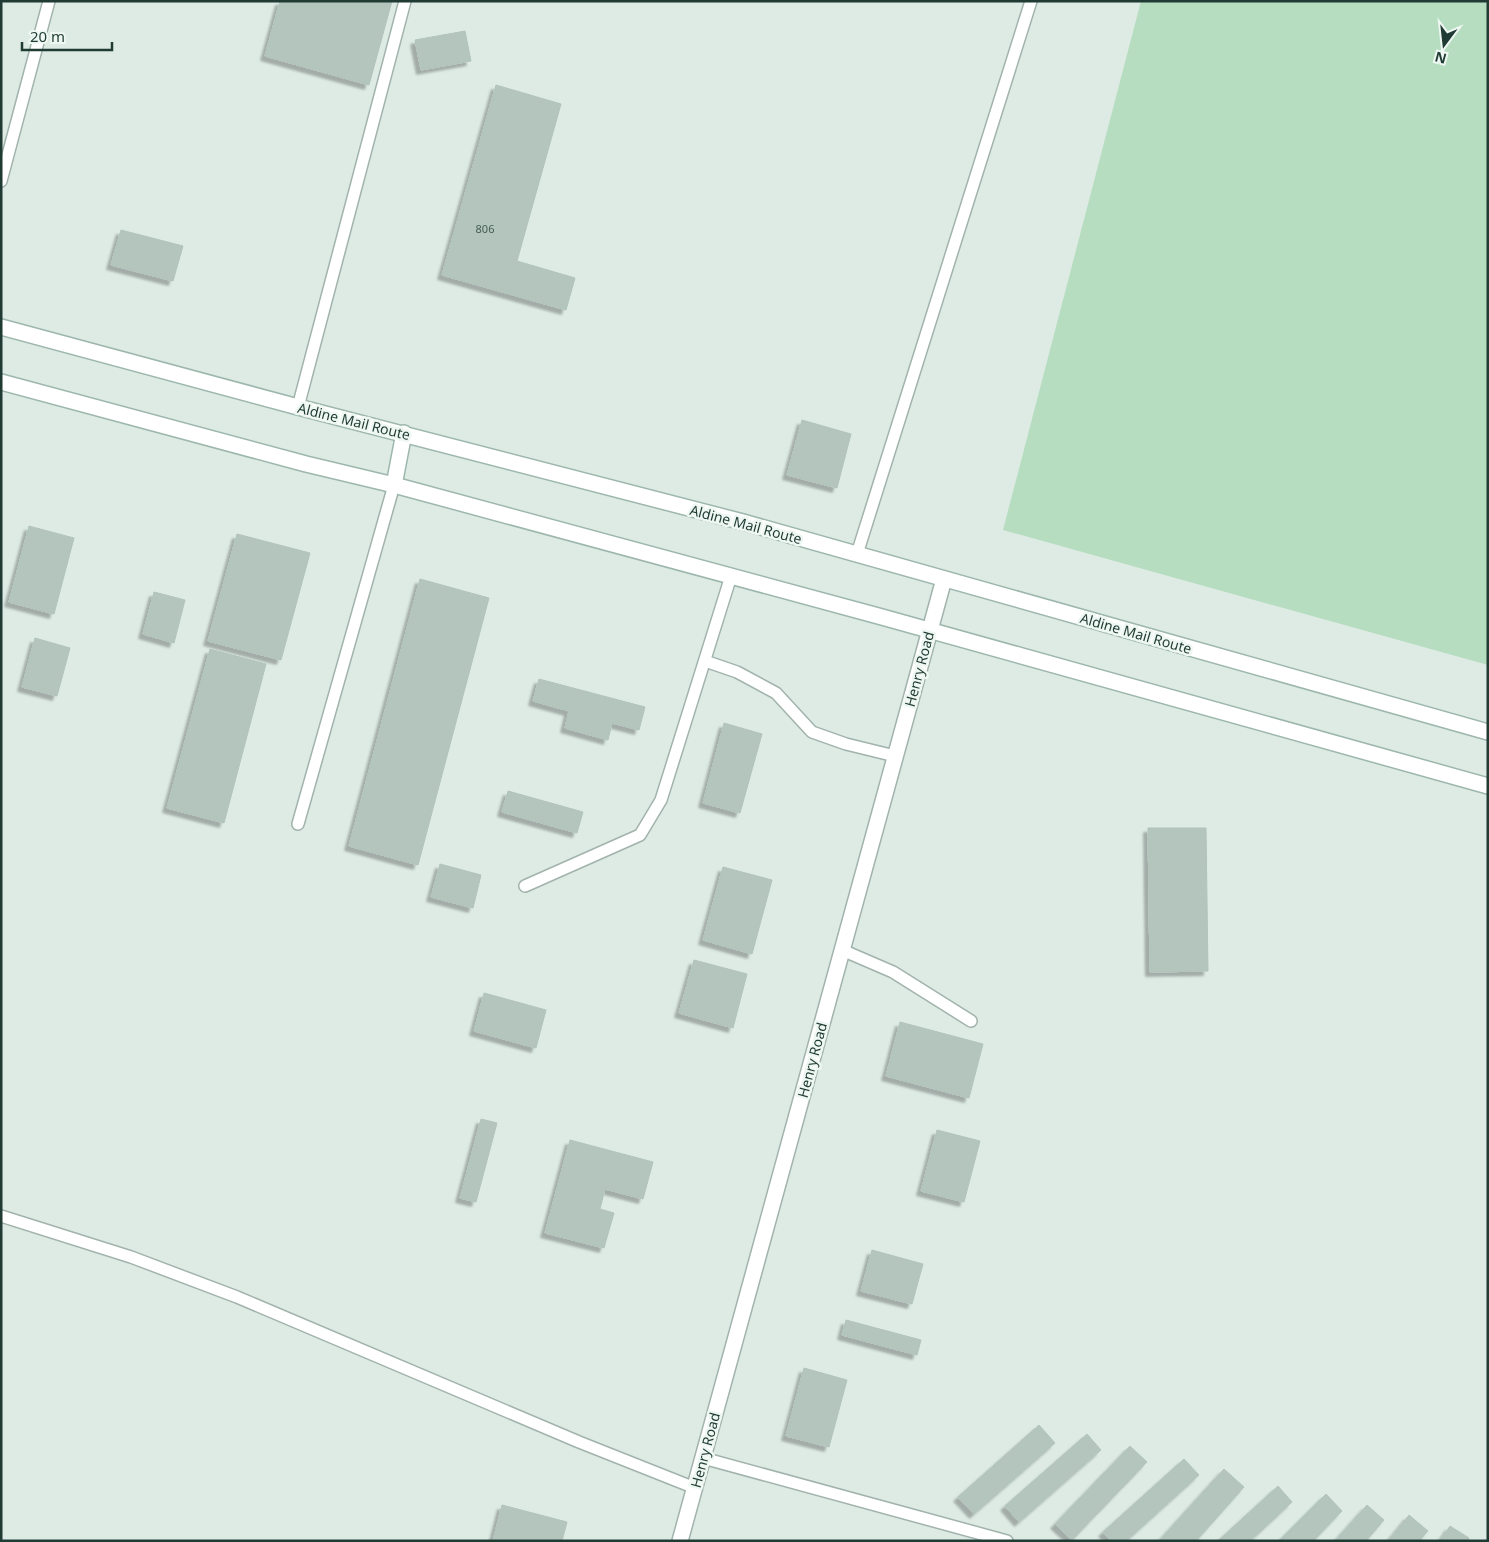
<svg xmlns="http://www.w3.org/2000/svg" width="1489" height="1542" font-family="'Noto Sans',sans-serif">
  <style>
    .green { fill: #b6ddc0 }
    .building { fill: #b4c5be; stroke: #b1c4bc; filter: url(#shadow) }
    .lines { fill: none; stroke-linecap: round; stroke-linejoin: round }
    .service-casing { stroke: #a1b3ac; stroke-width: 14 }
    .tertiary-casing { stroke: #a1b3ac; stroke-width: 18 }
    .secondary-casing { stroke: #9db7ad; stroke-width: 18 }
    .service { stroke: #fff; stroke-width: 11 }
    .tertiary { stroke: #fff; stroke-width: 15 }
    .secondary { stroke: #fff; stroke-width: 15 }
    .labels { text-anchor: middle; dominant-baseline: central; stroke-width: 5; stroke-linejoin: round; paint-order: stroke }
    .number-label { font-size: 11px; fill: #445e56 }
    .street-label { font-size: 14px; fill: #1f3b33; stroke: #eff7f3 }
  </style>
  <defs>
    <filter id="shadow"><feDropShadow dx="-4.5" dy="4.5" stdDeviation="1" flood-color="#0004"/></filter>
  </defs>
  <rect width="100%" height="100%" fill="#deebe5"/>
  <path class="green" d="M1141 1H1488V665L1003 530Z"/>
  <g class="building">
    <path d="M280 1H392L369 85 265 56Z"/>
    <path d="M465 31 471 61 421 70 415 40Z"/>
    <path d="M496 85 561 104 517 261 575 278 566 310 442 275Z"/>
    <path d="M121 230 183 246 173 281 111 265Z"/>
    <path d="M802 420 851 434 837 488 787 475Z"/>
    <path d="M29 526 74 538 54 614 9 602Z"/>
    <path d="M237 534 310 553 281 660 208 641Z"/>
    <path d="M420 579 489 598 418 865 349 846Z"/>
    <path d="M154 592 185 600 174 643 143 634Z"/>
    <path d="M35 638 70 648 57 696 22 687Z"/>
    <path d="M210 649 266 664 224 823 167 808Z"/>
    <path d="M539 679 645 707 639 730 612 723 608 740 565 728 569 711 533 701Z"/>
    <path d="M724 723 762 734 740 813 703 803Z"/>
    <path d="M508 791 583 812 577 833 502 812Z"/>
    <path d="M1148 828H1206L1208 971 1150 972Z"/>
    <path d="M440 864 481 875 473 908 431 897Z"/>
    <path d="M723 867 772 880 752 954 703 940Z"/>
    <path d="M694 960 747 974 733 1028 679 1013Z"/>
    <path d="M484 993 546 1010 536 1048 474 1031Z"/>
    <path d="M900 1022 983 1044 969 1098 886 1076Z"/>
    <path d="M481 1119 497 1123 476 1202 460 1198Z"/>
    <path d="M937 1130 980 1141 964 1202 921 1191Z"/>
    <path d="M570 1140 653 1162 643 1199 605 1189 600 1209 614 1213 604 1248 545 1233Z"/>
    <path d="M872 1250 923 1264 912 1304 861 1291Z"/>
    <path d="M846 1320 921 1340 917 1355 842 1335Z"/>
    <path d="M804 1368 847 1380 829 1447 786 1436Z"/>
    <path d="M1039 1425 1055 1443 974 1514 958 1497Z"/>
    <path d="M1087 1434 1101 1450 1019 1522 1005 1506Z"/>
    <path d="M1130 1446 1147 1462 1072 1540 1055 1524Z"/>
    <path d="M1184 1459 1199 1475 1126 1541H1111L1103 1532Z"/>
    <path d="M1224 1469 1244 1487 1196 1541H1159Z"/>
    <path d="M1278 1486 1292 1502 1250 1541H1218Z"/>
    <path d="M1326 1494 1342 1511 1313 1541H1279Z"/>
    <path d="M502 1505 567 1522 562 1541H493Z"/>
    <path d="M1367 1505 1384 1520 1366 1541H1335Z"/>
    <path d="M1409 1515 1428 1531 1419 1541H1388Z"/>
    <path d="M1450 1526 1469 1538 1468 1541H1440Z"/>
  </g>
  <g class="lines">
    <g class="service-casing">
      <g id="service">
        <path d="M1 181 49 1"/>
        <path d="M298 407 405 1"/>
        <path d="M857 554 1031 1"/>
        <path d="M705 661 737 672 776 693 812 732 846 744 895 756"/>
        <path d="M298 824 394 485"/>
        <path d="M525 886 640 835 661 800 731 576"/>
        <path d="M842 950 893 972 971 1021"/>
        <path d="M1 1216 131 1257 237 1297 579 1442 695 1488"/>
        <path d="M703 1458 1007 1541"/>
      </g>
    </g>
    <g class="tertiary-casing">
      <path id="tertiary" d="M680 1541 944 579"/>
    </g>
    <g class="secondary-casing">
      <g id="secondary">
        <path d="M1 327 298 407 743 522 1488 732"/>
        <path d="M1 382 306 464 394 485 882 617 1488 786"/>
        <path d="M394 485 404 433"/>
      </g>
    </g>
    <use href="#service" class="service"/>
    <use href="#tertiary" class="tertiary"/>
    <use href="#secondary" class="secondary"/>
  </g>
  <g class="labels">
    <g class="number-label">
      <text x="485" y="228">806</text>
    </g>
    <g class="street-label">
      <text transform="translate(354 421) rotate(14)">Aldine Mail Route</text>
      <text transform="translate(746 524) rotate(15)">Aldine Mail Route</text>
      <text transform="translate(1136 633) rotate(16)">Aldine Mail Route</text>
      <text transform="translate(919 669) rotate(-75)">Henry Road</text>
      <text transform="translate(812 1060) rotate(-75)">Henry Road</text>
      <text transform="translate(705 1450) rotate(-75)">Henry Road</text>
    </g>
  </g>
  <rect width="1489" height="1542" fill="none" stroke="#1f3b33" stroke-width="5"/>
  <g transform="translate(1444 45) rotate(195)" stroke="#eff7f3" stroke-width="4" paint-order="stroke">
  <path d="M0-4L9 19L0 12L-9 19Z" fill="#1f3b33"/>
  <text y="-8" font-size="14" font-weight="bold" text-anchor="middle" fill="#1f3b33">N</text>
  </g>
  <path d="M22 42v8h90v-8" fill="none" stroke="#1f3b33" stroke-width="2.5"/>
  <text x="30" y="42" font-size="15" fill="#1f3b33" stroke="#eff7f3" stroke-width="4" paint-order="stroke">20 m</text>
</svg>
